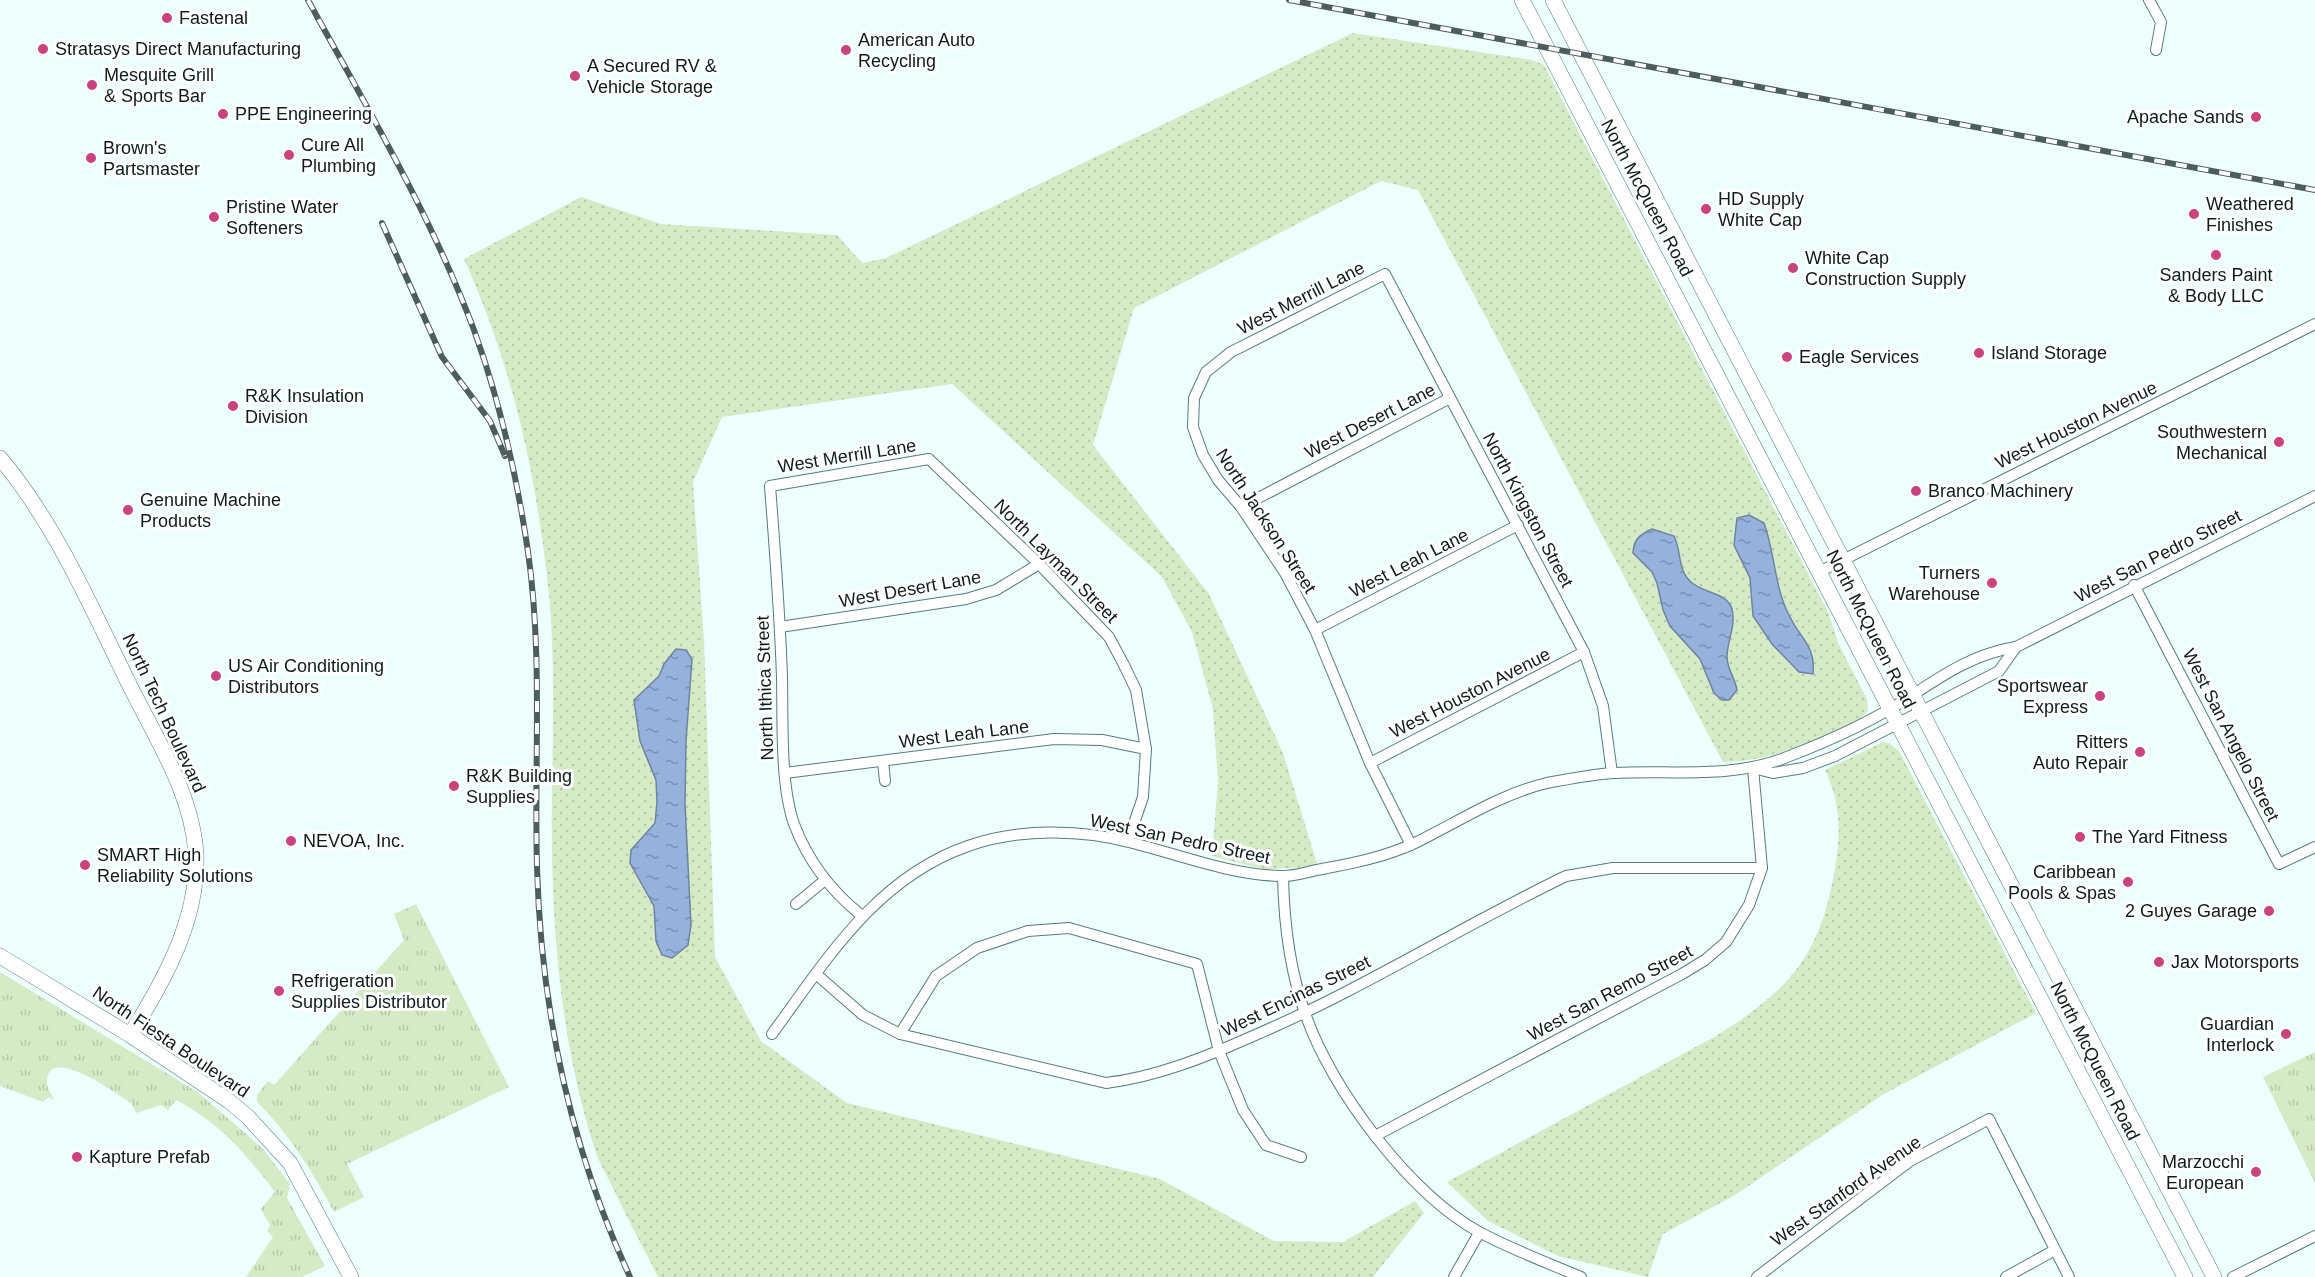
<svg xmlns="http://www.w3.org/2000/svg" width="2315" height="1277" font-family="Helvetica,sans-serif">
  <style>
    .grass { fill: url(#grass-dots) }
    .park { fill: url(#park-tufts) }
    .water { fill: url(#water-ripples); stroke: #6d84a3; stroke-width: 1.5 }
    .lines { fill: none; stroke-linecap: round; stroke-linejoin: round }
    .street-casing { stroke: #567c7d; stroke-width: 12 }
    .secondary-casing { stroke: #567c7d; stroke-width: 16 }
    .street { stroke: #fff; stroke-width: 10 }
    .secondary { stroke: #fff; stroke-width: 15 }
    .rail-casing { stroke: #4d5d5d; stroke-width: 6 }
    .rail { stroke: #fff; stroke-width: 4; stroke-dasharray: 11; stroke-linecap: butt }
    .poi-dot { fill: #ca427e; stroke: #fff; stroke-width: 2 }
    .labels { text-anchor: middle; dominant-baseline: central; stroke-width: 6; stroke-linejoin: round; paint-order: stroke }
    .poi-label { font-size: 18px; fill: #0c1c1c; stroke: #fff; text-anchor: start }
    .street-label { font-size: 18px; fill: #0c1c1c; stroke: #fff }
  </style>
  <defs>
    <pattern id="grass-dots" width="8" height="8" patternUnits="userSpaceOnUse" patternTransform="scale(1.5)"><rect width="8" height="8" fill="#d5ebc5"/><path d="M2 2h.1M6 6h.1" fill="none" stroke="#b6c9a9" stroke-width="1.8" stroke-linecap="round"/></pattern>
    <pattern id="park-tufts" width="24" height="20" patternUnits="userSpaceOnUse" patternTransform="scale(1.5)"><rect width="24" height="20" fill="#d5ebc5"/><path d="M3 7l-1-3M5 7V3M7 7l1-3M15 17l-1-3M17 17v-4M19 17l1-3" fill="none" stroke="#b6c9a9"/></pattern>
    <pattern id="water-ripples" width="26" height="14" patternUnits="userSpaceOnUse" patternTransform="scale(1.5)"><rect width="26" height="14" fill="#97b1dd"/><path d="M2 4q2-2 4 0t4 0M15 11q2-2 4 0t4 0" fill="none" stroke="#7a8fb2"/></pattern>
  </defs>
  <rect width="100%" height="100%" fill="#eff"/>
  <g class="grass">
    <path d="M1353 33 1532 60 1544 65 1828 612 1839 645 1867 699 1868 711 1860 719C1813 742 1777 760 1723 762L1418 190 1381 181 1134 308 1093 445 1209 594 1283 753 1318 867 1263 869 1212 856 1218 781 1213 709 1192 632 1162 577 952 384 722 417 693 482 704 641 715 957 761 1041 847 1103 1160 1179 1274 1241 1343 1242 1415 1201 1424 1213 1373 1277H658C643 1247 627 1218 613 1188 607 1175 599 1163 595 1150 558 1035 550 910 552 790 553 725 555 659 549 595 537 477 513 367 464 259L581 197 661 224 837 235 862 263 886 258Z"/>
    <path d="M1883 742 1889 743 1899 751 2036 1013 1884 1094 1735 1195 1663 1234 1648 1277 1558 1256 1488 1221 1447 1182 1714 1037C1789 991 1820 957 1835 869 1841 833 1841 803 1825 770Z"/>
  </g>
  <g class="park">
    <path d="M416 904 509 1087 347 1164 364 1197 334 1212C312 1171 290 1135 257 1102V1095L268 1081 274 1085 404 940 394 914Z"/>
    <path d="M0 972 199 1093 262 1148 290 1184 287 1198 325 1266 302 1277H246L273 1237 267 1231 270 1225 261 1209 275 1192C247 1155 218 1121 176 1100L168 1110 161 1105 136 1113 131 1103C118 1095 45 1041 47 1084 48 1091 53 1095 54 1100L49 1097 43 1102 0 1086Z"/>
    <path d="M2315 1052V1183L2263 1077Z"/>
  </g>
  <g class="water">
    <path d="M1749 515 1764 523C1775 553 1774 586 1789 615 1800 639 1816 645 1813 674L1799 672 1772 644 1753 616 1750 578 1734 545 1737 518Z"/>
    <path d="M1652 529 1674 536C1682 552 1677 570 1691 582 1704 594 1727 592 1732 609 1736 625 1728 639 1727 655 1726 668 1735 677 1737 690L1729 700H1722L1714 693 1700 659 1670 626 1663 610 1657 583 1652 572 1633 553C1634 538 1640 535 1652 529Z"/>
    <path d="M676 649 686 650 692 659 686 741 685 804 691 925 688 945 672 958 662 955 656 941 654 906 630 863 631 850 655 823 657 802 656 780 640 741 634 700 659 676 664 664Z"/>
  </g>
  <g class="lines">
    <g class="street-casing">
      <g id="street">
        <path d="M2149 0 2161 22 2156 50"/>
        <path d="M1241 507 1450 398"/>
        <path d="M1819 572 2315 324"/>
        <path d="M2134 585 2279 864 2315 847"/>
        <path d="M780 627 966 599 996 590 1039 564"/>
        <path d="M1315 630 1518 525"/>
        <path d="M883 761 885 781"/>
        <path d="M1370 763 1584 652"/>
        <path d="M1753 768 1773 773 1803 768 1835 756 1999 671 2016 647"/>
        <path d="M785 773 1054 739 1102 740 1146 749"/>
        <path d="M1411 845 1370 763 1315 630 1285 573 1241 507 1218 480 1203 455 1193 427 1194 398 1206 372 1231 352 1385 274 1584 652 1603 706 1612 773"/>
        <path d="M1283 877C1284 923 1290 972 1306 1016 1332 1090 1411 1196 1481 1233 1513 1250 1548 1263 1581 1277"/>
        <path d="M796 904 825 880"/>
        <path d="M861 915C831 891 808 861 794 824 780 784 783 721 782 678 780 614 775 550 770 486L929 459 1039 564 1109 637 1124 665 1136 690 1146 749 1143 797 1128 841"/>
        <path d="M816 974 863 1015 900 1034 1106 1083C1156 1077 1206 1057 1253 1036 1361 990 1460 927 1566 876L1613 868H1762"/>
        <path d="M772 1034C827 959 876 878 968 846 1018 828 1082 829 1133 843 1180 855 1231 875 1281 876 1294 877 1309 871 1322 869 1354 863 1385 857 1415 843 1458 822 1500 794 1547 783 1569 779 1593 774 1615 773 1672 770 1733 779 1787 757 1829 741 1873 721 1911 696 1946 673 1974 654 2016 647L2315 496"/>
        <path d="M900 1034 936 976 977 948 1028 931 1069 928 1197 964 1219 1051 1243 1110 1266 1145 1301 1157"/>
        <path d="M1375 1136 1682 974 1705 960 1726 942 1749 905 1762 868 1753 768"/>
        <path d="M1454 1277 1479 1233"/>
        <path d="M1757 1277 1910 1161 1989 1119 2069 1277"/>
        <path d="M2006 1277 2055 1250"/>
        <path d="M2233 1277 2315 1236"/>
      </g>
    </g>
    <g class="secondary-casing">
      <g id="secondary">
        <path d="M1522 0 2185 1277"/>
        <path d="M1553 0 2214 1277"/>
        <path d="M0 458C55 523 91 607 128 682 155 737 192 792 196 854 199 919 163 983 130 1035"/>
        <path d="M0 956 130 1035 229 1101 248 1117 290 1163 351 1277"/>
      </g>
    </g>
    <use href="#street" class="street"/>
    <use href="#secondary" class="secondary"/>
    <g class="rail-casing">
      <g id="rail">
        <path d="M308 0C367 108 431 215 474 330 500 402 517 476 528 552 543 656 534 762 537 867 541 1010 570 1147 630 1277"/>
        <path d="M1289 0 2315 190"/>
        <path d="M382 223 442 357 490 421 505 456"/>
      </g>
    </g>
    <use href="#rail" class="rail"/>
  </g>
  <g class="poi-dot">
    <circle cx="167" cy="18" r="6"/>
    <circle cx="43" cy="49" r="6"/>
    <circle cx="846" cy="50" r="6"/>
    <circle cx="575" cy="76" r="6"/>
    <circle cx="92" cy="85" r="6"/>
    <circle cx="223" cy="114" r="6"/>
    <circle cx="2256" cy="117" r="6"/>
    <circle cx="289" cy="155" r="6"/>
    <circle cx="91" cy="158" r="6"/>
    <circle cx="1706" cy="209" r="6"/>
    <circle cx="2194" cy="214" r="6"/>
    <circle cx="214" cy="217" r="6"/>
    <circle cx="2216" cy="255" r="6"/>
    <circle cx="1793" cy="268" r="6"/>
    <circle cx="1979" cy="353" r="6"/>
    <circle cx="1787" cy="357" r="6"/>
    <circle cx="233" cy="406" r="6"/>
    <circle cx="2279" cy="442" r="6"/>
    <circle cx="1916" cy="491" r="6"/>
    <circle cx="128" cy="510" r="6"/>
    <circle cx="1992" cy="583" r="6"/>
    <circle cx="216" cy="676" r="6"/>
    <circle cx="2100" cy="696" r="6"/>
    <circle cx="2140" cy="752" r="6"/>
    <circle cx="454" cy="786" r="6"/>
    <circle cx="2080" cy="837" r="6"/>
    <circle cx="291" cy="841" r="6"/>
    <circle cx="85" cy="865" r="6"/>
    <circle cx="2128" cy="882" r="6"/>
    <circle cx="2269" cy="911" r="6"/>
    <circle cx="2159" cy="962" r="6"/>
    <circle cx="279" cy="991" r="6"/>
    <circle cx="2286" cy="1034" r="6"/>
    <circle cx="77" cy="1157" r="6"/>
    <circle cx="2256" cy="1172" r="6"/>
  </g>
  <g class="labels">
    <g class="poi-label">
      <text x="179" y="18">Fastenal</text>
      <text x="858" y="40">American Auto<tspan x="858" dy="21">Recycling</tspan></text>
      <text x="55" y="49">Stratasys Direct Manufacturing</text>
      <text x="587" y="66">A Secured RV &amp;<tspan x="587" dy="21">Vehicle Storage</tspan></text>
      <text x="104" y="75">Mesquite Grill<tspan x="104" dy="21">&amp; Sports Bar</tspan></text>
      <text x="235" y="114">PPE Engineering</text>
      <text x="2244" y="117" text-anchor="end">Apache Sands</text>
      <text x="301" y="145">Cure All<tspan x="301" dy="21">Plumbing</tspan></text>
      <text x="103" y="148">Brown's<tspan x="103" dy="21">Partsmaster</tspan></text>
      <text x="1718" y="199">HD Supply<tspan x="1718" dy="21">White Cap</tspan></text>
      <text x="2206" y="204">Weathered<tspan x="2206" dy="21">Finishes</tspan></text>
      <text x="226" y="207">Pristine Water<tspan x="226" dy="21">Softeners</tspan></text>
      <text x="1805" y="258">White Cap<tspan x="1805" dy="21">Construction Supply</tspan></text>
      <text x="2216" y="275" text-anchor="middle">Sanders Paint<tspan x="2216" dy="21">&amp; Body LLC</tspan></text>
      <text x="1991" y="353">Island Storage</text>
      <text x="1799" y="357">Eagle Services</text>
      <text x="245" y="396">R&amp;K Insulation<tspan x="245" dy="21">Division</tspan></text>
      <text x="2267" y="432" text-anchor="end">Southwestern<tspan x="2267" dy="21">Mechanical</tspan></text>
      <text x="1928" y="491">Branco Machinery</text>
      <text x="140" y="500">Genuine Machine<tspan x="140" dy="21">Products</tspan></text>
      <text x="1980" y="573" text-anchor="end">Turners<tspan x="1980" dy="21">Warehouse</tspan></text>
      <text x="228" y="666">US Air Conditioning<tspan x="228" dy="21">Distributors</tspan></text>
      <text x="2088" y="686" text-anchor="end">Sportswear<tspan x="2088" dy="21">Express</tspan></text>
      <text x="2128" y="742" text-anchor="end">Ritters<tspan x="2128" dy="21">Auto Repair</tspan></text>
      <text x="466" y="776">R&amp;K Building<tspan x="466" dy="21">Supplies</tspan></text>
      <text x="2092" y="837">The Yard Fitness</text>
      <text x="303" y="841">NEVOA, Inc.</text>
      <text x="97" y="855">SMART High<tspan x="97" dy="21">Reliability Solutions</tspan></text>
      <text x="2116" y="872" text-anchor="end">Caribbean<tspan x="2116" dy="21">Pools &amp; Spas</tspan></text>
      <text x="2257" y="911" text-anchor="end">2 Guyes Garage</text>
      <text x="2171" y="962">Jax Motorsports</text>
      <text x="291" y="981">Refrigeration<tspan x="291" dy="21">Supplies Distributor</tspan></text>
      <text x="2274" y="1024" text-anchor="end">Guardian<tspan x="2274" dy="21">Interlock</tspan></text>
      <text x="89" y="1157">Kapture Prefab</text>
      <text x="2244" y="1162" text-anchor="end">Marzocchi<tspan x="2244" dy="21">European</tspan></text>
    </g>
    <g class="street-label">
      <text transform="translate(1647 198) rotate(62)">North McQueen Road</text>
      <text transform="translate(1301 298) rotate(-27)">West Merrill Lane</text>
      <text transform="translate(1370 421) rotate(-27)">West Desert Lane</text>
      <text transform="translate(2076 425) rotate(-26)">West Houston Avenue</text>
      <text transform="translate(847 456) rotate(-9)">West Merrill Lane</text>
      <text transform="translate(1528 510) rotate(62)">North Kingston Street</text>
      <text transform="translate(1266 521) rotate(57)">North Jackson Street</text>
      <text transform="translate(2158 556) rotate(-27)">West San Pedro Street</text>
      <text transform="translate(1056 561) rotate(45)">North Layman Street</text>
      <text transform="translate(1409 563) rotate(-27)">West Leah Lane</text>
      <text transform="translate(910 589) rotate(-10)">West Desert Lane</text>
      <text transform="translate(1871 629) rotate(63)">North McQueen Road</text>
      <text transform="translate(765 688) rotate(-92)">North Ithica Street</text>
      <text transform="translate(1470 693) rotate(-27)">West Houston Avenue</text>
      <text transform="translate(164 713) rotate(65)">North Tech Boulevard</text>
      <text transform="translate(964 734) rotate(-7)">West Leah Lane</text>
      <text transform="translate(2231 735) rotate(63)">West San Angelo Street</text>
      <text transform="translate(1180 839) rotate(12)">West San Pedro Street</text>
      <text transform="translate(1610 993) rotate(-28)">West San Remo Street</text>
      <text transform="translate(1296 996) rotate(-26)">West Encinas Street</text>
      <text transform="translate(171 1042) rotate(34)">North Fiesta Boulevard</text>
      <text transform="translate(2095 1061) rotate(63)">North McQueen Road</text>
      <text transform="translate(1846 1191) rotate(-35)">West Stanford Avenue</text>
    </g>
  </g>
</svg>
